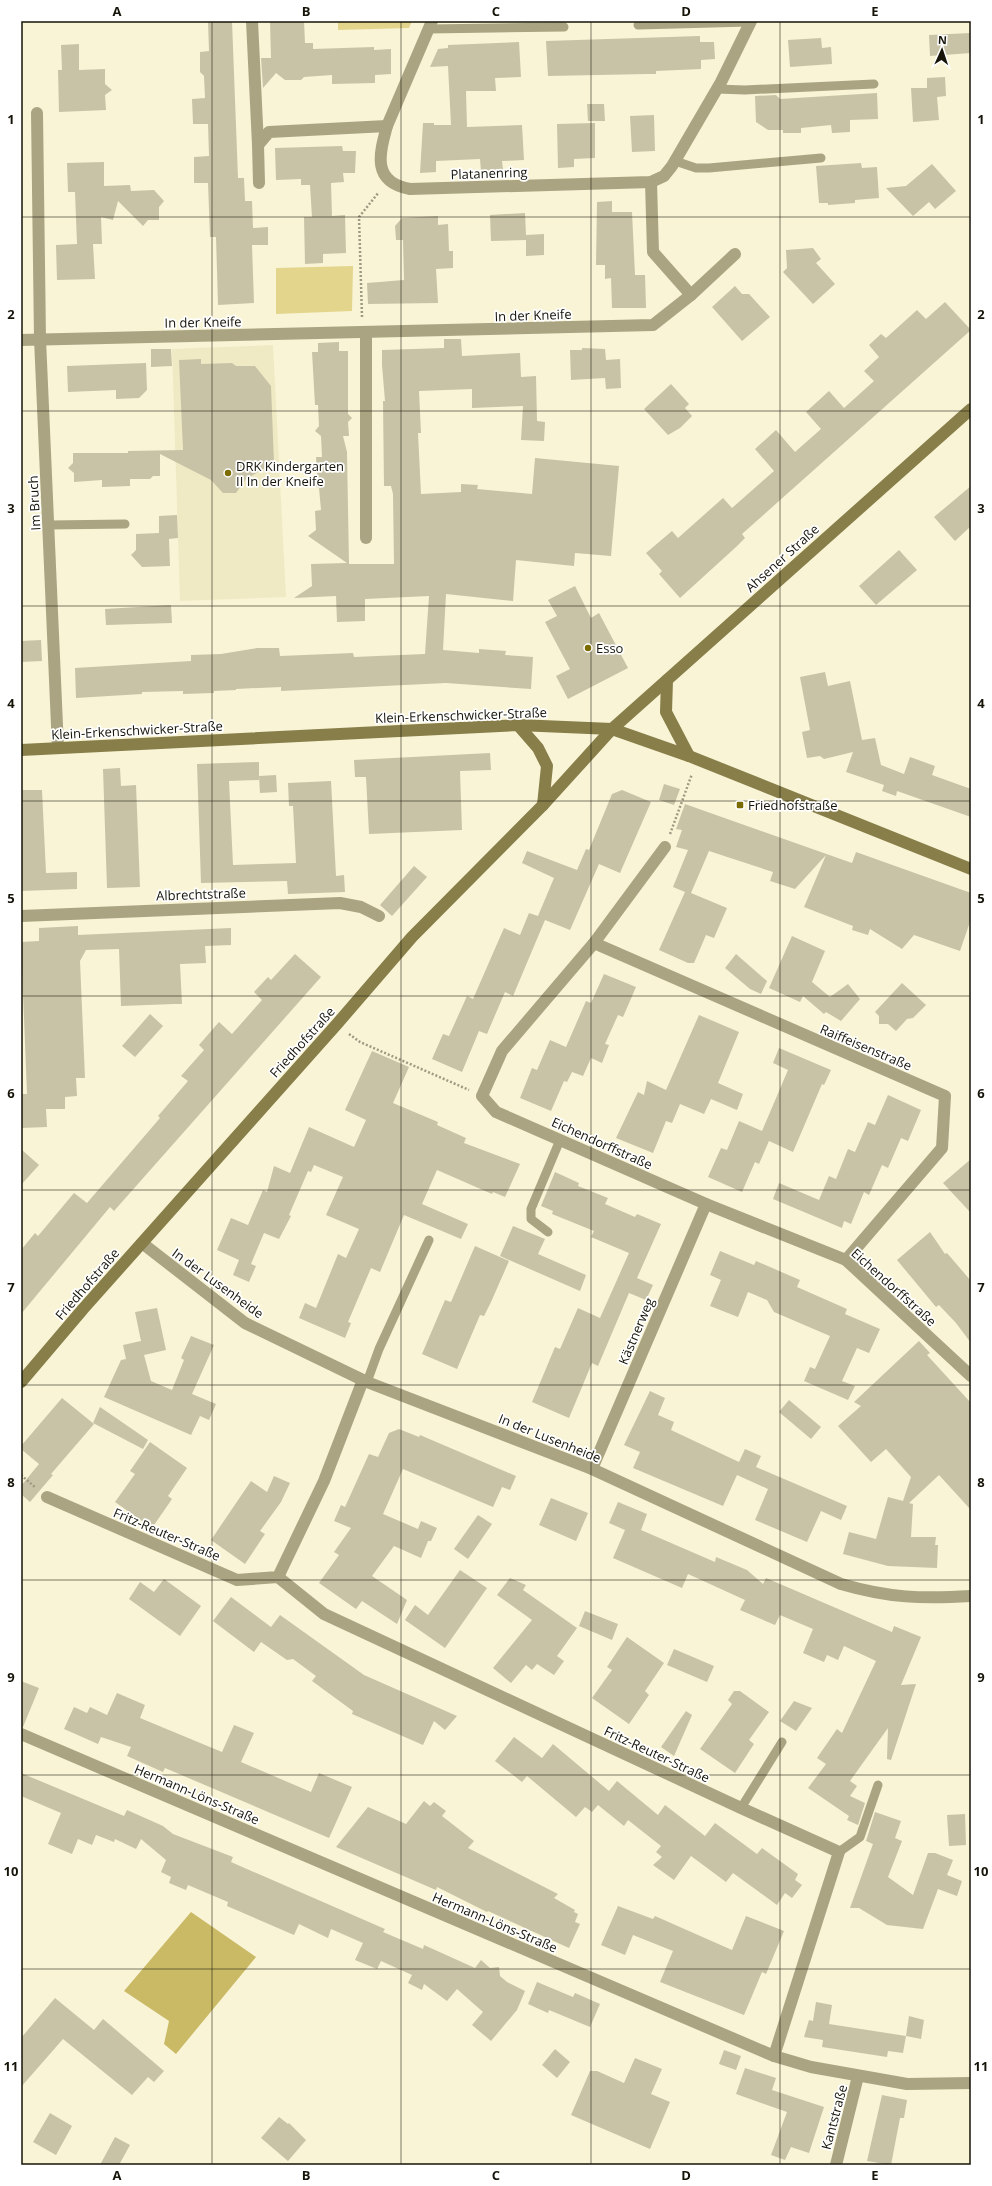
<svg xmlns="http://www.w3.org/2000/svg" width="992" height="2186" font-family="'Open Sans',sans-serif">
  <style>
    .built { fill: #f0eac4 }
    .green { fill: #e3d58c }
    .forest { fill: #caba66 }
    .building { fill: #c8c3a6 }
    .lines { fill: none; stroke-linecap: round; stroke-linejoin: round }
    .path { stroke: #9d9a83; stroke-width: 2.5; stroke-dasharray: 2 2; stroke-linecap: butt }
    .lane { stroke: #aaa482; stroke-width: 9 }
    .street { stroke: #aaa482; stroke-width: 12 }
    .secondary { stroke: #877e49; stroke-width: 12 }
    .grid { fill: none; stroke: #161409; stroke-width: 1; stroke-opacity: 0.55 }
    .poi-dot { fill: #7a6b03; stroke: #fff; stroke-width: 1.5 }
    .labels { text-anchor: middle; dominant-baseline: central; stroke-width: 3.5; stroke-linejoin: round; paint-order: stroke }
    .street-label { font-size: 13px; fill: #161409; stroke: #fff }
    .poi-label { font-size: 13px; fill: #161409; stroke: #fff; text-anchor: start }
    .neatline { fill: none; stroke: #161409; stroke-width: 1.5 }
    .grid-label { font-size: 13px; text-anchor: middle; font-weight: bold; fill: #161409 }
  </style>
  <rect width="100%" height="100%" fill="#f9f4d6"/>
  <path class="built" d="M273 345 286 597 180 601 172 349Z"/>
  <g class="green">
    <path d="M338 21H412L409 28 338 30Z"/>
    <path d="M353 266 352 311 276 314V268Z"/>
  </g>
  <path class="forest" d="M191 1912 256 1957 176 2054 164 2044 169 2021 124 1991Z"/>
  <g class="building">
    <path d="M208 21H232L238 178H244L245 201H252L253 228 268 227V245H252L254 303 218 305 216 237H210L208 183H194V157L209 156 208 124H193L192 99 205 98 204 76 200 72V52L209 51Z"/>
    <path d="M270 21H304L305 43H313V49L374 47V50L391 49V74L375 75V83L332 84V75L304 77 301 80H285L276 73 263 88 261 58H271Z"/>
    <path d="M971 33V53L930 56 929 35Z"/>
    <path d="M700 36V42H714L715 59 701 60V69L656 71V74H648L548 76 546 41Z"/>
    <path d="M821 38 822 48 831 47 832 64 790 67 788 40Z"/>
    <path d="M519 42 521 77 495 78 496 91H466L467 127 522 125 524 160 502 161 503 170 481 171 480 159 436 161V172L420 173 423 123H434V125H451L448 66 430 67 438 49 448 48V45Z"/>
    <path d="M79 44V70L105 69V84L112 90 105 95 106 110 59 112 58 70H62L61 45Z"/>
    <path d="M945 77 946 96 937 97 939 120 913 122 911 88H927V78Z"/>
    <path d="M877 93 878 119 850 120V132L832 133 831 125 801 128V133H783V130H768L756 122 755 96 776 95 780 99Z"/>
    <path d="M587 104H604L605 121H588Z"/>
    <path d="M654 115 655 151 632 152 630 116Z"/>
    <path d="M595 123V158L574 159V167L558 168 557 124Z"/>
    <path d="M342 146 343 151H356L355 173H343L344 182 331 183 332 216 345 215 346 253 323 254V263L305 264 304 217H312L310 185H301V179L276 180 275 148Z"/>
    <path d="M104 162V186L130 185 131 191 154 190 164 201 159 207V220H148L143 226 118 201 113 220 101 217 102 244H93L95 279 57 280 56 245 77 244 75 192H68L67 163Z"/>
    <path d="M861 163 862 168 877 167 879 198 855 200V203L828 205V203H819L816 166Z"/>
    <path d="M932 164 956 191 935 209 929 202 913 216 886 188 906 186Z"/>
    <path d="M612 201V212H632L635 275H645L646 308H612L611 278 605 279V265H596L597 202Z"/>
    <path d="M525 213 526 235 544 234V255L526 256V240L491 241 490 215Z"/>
    <path d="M438 216V225L448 224 449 251H453V268L436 269 438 303 368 304 367 283 404 280 403 240H396L395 226 402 218Z"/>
    <path d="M813 248 821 259 816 263 835 284 813 304 783 272 787 268 786 250Z"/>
    <path d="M735 286 742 294H749L770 317 742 341 712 307Z"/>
    <path d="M945 302 971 330 742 534 745 538 736 547 680 598 659 574 662 571 646 553 672 531 678 538 723 498 732 508 774 471 755 449 776 430 795 452 821 429 806 412 829 391 844 408 874 381 864 371 879 357 869 345 881 334 886 338 917 310 926 319Z"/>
    <path d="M444 339H461L462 356 520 353 521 377 536 376 537 421 545 422 544 441 521 440 523 406 472 408V389L419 391 421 433H418L421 494 461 492V484L478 485 477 489 532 494 535 458 619 466 611 556 575 553 574 566 516 560 513 601 446 594 443 650 479 653V649L506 651 505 655 533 657 531 689 446 683 281 691V687L236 689V690L214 691V693L183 694V691L142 692V694L76 698 75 668 191 661V655L221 654 257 648H279L280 656 353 653 354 657 425 654 429 596 365 599V621L337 622 336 596 294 598 312 586 311 564 347 563 308 536 316 530 315 511 321 510 319 488 308 481 317 475 316 457H322L321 436 315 431 319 426 318 405H315L312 352H318V343L339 342V351H348V414L352 418 348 422 349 436H343L347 452 349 564H394L393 494 391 486H384L383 401H385L382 365V350L444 348Z"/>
    <path d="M582 348 605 349 606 360 620 359 621 388 606 389 605 378 571 380 570 350H582Z"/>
    <path d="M151 349H171L172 366 151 367Z"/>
    <path d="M201 359V364L232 363 236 366H255L271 386 274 463 246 479 236 493H223L211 480 160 454V476H153L150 479H130V486L102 487V480L74 482V473L68 468 73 463V453H128V451L183 450 179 360Z"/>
    <path d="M146 363 147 390 139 398 116 399V390L68 392 67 366Z"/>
    <path d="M671 384 689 404 685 408 692 416 680 428 668 435 644 409Z"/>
    <path d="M971 486V526L955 541 934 517Z"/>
    <path d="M177 515 178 538 169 539 170 566 142 567 131 555 136 550V534L159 533V516Z"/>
    <path d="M899 550 917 570 876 605 859 586Z"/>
    <path d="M575 586 591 618 599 613 628 668 568 699 556 676 570 669 545 622 557 616 548 600Z"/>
    <path d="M171 605 172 623 106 625 105 609Z"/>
    <path d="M41 640 42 661 21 662V641Z"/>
    <path d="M825 672 828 686 850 681 862 740 875 738 881 765 904 774 910 757 935 766 932 775 971 789V817L897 791 896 796 882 791 884 785 846 772 853 752 824 759 820 756 807 758 802 732 810 730 800 677Z"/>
    <path d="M490 753 491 770 460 771 462 830 369 834 366 777H355L354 760Z"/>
    <path d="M259 762V780L229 781 233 865 296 863 293 806H289L288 783 331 781 336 876 344 875 345 892 288 894 287 881 201 883 197 764Z"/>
    <path d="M120 768 121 786 136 785 140 887 107 888 103 769Z"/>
    <path d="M276 775 277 792 260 793 259 776Z"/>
    <path d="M664 784 680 789 674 805 659 800Z"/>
    <path d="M21 790H42L46 873 77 872V889L21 891Z"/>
    <path d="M622 790 651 802 620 873 599 864 570 930 545 920 513 996 505 992 487 1034 479 1031 462 1072 432 1059 443 1034 449 1036 467 996 473 999 504 928 520 935 529 913 538 916 554 878 522 863 527 851 577 870 586 849 589 850 612 794Z"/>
    <path d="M685 804 852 863 856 852 971 893V919L960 951 914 935 902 949 870 929 868 935 852 930 853 926 804 907 826 855 795 889 770 881 773 872 709 851 691 893 727 908 714 938 706 935 694 963H688L659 950 685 892 673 887 688 850 676 847 682 830 676 829Z"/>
    <path d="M414 866 427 877 392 916 380 905Z"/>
    <path d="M78 926V935L231 928V945L205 946 206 963 180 964 182 1004H174L121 1006 119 949 86 950 80 961 85 1078H76L77 1096 65 1097V1109H46L47 1127 21 1128V1094H27L21 942 39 941V928Z"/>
    <path d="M792 936 825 951 812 982 830 997 848 984 860 999 841 1021 826 1012 824 1014 803 996 800 1002 769 988Z"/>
    <path d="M295 954 321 977 114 1211 110 1207 21 1314V1250L35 1233 38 1236 74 1193 87 1203 160 1118 158 1116 188 1081 181 1076 204 1050 199 1045 219 1022 232 1034 262 1000 254 992 268 977 271 980Z"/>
    <path d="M736 954 767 981 761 994 750 989 725 968Z"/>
    <path d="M604 974 636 987 623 1017 618 1015 605 1044 609 1045 602 1063 591 1058 583 1076 572 1072 567 1082 564 1081 551 1111 520 1098 532 1068 537 1070 550 1040 566 1047 586 1001 591 1003Z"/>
    <path d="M902 983 926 1005 913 1018 907 1019 896 1031 888 1024H879V1016L875 1012Z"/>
    <path d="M150 1014 163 1026 135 1057 122 1046Z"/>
    <path d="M699 1015 739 1032 718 1083 743 1094 737 1110 711 1099 704 1114 680 1104 672 1123 666 1121 653 1153 616 1138 638 1092 644 1095 647 1081 666 1090Z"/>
    <path d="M779 1048 831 1070 824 1085 822 1084 793 1152 769 1141 759 1164 755 1162 742 1192 708 1177 721 1148 727 1150 739 1121 762 1131 788 1070 773 1063Z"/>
    <path d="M372 1051 409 1067 393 1103 438 1122 437 1125 466 1138 464 1143 520 1164 505 1197 493 1192 492 1194 437 1170 422 1204 468 1224 461 1239 404 1215 380 1272 371 1268 348 1322 351 1323 345 1338 299 1318 305 1303 316 1308 338 1254 346 1258 359 1229 326 1215 343 1177 314 1165 311 1172 308 1171 289 1215 291 1216 279 1239 264 1233 251 1264 256 1266 249 1282 233 1275 239 1260 217 1250 231 1218 248 1225 263 1190 267 1192 274 1166 290 1173 309 1127 354 1147 366 1120 345 1110Z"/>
    <path d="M888 1095 921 1110 908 1141 901 1138 888 1168 882 1165 869 1195 864 1192 851 1224 844 1221 842 1228 773 1199 779 1183 819 1200 829 1176 836 1179 848 1149 855 1152 868 1122 875 1125Z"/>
    <path d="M21 1149 39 1165 21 1185Z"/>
    <path d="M971 1159V1213L943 1183Z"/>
    <path d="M555 1172 579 1183 578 1186 608 1198 605 1204 635 1217 637 1214 661 1224 637 1278 653 1285 646 1300 629 1293 598 1366 592 1363 569 1418 532 1402 555 1347 560 1349 578 1308 600 1318 629 1253 591 1237 594 1231 552 1214 553 1211 541 1206Z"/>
    <path d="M513 1226 545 1239 538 1254 586 1275 580 1291 500 1256Z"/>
    <path d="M930 1232 945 1254 947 1253 971 1281V1343L956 1323 939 1305 936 1307 897 1260Z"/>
    <path d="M475 1246 509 1261 491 1302 484 1316 480 1315 457 1369 422 1354 445 1300 451 1302Z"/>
    <path d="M720 1251 754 1265 756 1261 800 1280 797 1287 847 1309 845 1314 880 1329 869 1353 857 1348 842 1381 855 1386 848 1400 804 1381 810 1367 815 1369 830 1336 774 1312 767 1300 748 1292 738 1317 710 1306 721 1280 710 1275Z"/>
    <path d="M157 1308 166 1350 144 1355 151 1381 172 1390 184 1360 181 1358 191 1336 214 1345 192 1394 216 1404 209 1420 200 1416 191 1435 104 1397 121 1360 126 1359 123 1345 141 1341 135 1312Z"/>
    <path d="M919 1341 930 1353 927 1355 971 1403V1510L939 1475 909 1503 913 1504 911 1537H936L935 1545H938L937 1568 888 1566 843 1554 849 1532 876 1539 888 1497 903 1501 911 1477 886 1449 871 1462 838 1426 861 1406 854 1402Z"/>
    <path d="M650 1391 665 1398 658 1415 674 1422 671 1430 739 1462 745 1449 761 1456 756 1467 847 1506 841 1520 821 1511 807 1542 755 1520 768 1489 737 1475 723 1506 633 1468 640 1452 624 1445Z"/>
    <path d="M62 1398 94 1424 51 1474 53 1475 30 1502 21 1494V1486L39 1464 21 1449V1446Z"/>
    <path d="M789 1400 821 1427 811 1439 779 1412Z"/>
    <path d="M100 1407 148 1440 143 1449 93 1423Z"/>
    <path d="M399 1429 419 1437 420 1435 516 1476 510 1490 502 1487 493 1507 403 1469 383 1514 418 1529 421 1521 437 1528 431 1541H428L421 1558 394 1546 372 1576 407 1600 397 1624 362 1601 356 1609 319 1583 339 1555 334 1552 351 1528 334 1521 341 1505 345 1507 369 1454 378 1457 389 1433Z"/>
    <path d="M150 1442 187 1468 168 1496 172 1499 152 1528 115 1502 135 1474 130 1471Z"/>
    <path d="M274 1476 290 1483 281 1502 260 1531 265 1534 245 1564 211 1540 251 1481 267 1492Z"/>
    <path d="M551 1498 588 1513 576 1541 539 1525Z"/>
    <path d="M618 1502 647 1514 641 1530 715 1562 716 1557 747 1570 763 1584 766 1578 892 1632 894 1626 921 1637 901 1685 916 1684 891 1760 887 1759 888 1728 850 1781 857 1786 850 1796 865 1803 858 1825 847 1820 849 1816 808 1788 826 1764 817 1758 837 1729 842 1733 876 1661 844 1646 838 1660 827 1655 824 1662 803 1653 813 1629 780 1615 775 1625 740 1610 745 1600 688 1574 682 1588 613 1558 625 1530 609 1523Z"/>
    <path d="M478 1515 492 1524 468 1559 454 1549Z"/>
    <path d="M460 1570 487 1588 445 1648 405 1620 415 1605 428 1615Z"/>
    <path d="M510 1578 526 1585 523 1590 577 1628 557 1656 564 1661 554 1675 537 1664 532 1670 526 1665 511 1683 493 1668 532 1620 497 1595Z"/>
    <path d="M164 1579 201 1606 180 1636 129 1599 140 1582 154 1592Z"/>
    <path d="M231 1597 271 1627 280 1615 364 1675 457 1716 445 1730 434 1721 423 1745 352 1714 353 1711 312 1681 316 1676 293 1659 287 1660 261 1642 254 1652 213 1621Z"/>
    <path d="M585 1611 618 1624 612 1640 579 1626Z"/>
    <path d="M627 1637 664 1663 645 1691 649 1695 629 1724 592 1698 612 1670 607 1667Z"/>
    <path d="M674 1649 714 1666 707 1682 667 1665Z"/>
    <path d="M21 1681 39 1688 23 1727H21Z"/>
    <path d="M734 1691H740L769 1712 749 1740 754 1744 735 1773 700 1749 732 1704 728 1700Z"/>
    <path d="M117 1693 145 1705 140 1718 222 1752 234 1725 254 1733 241 1762 311 1792 319 1773 352 1787 329 1838 165 1768 163 1772 127 1756 131 1747 101 1737 98 1744 64 1729 74 1707 87 1713 90 1707 107 1715Z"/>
    <path d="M794 1701 812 1708 796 1731 780 1721Z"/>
    <path d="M686 1711 692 1715 674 1756 661 1747Z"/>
    <path d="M514 1737 542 1758 553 1744 609 1791 617 1781 658 1815 665 1805 705 1836 715 1823 757 1854 762 1848 773 1856 798 1874 795 1880 802 1885 792 1898 785 1893 777 1905 733 1873 726 1882 691 1856 674 1880 653 1865 662 1857 656 1852 661 1846 628 1820 624 1826 598 1805 592 1812 585 1807 576 1817 527 1776 522 1782 495 1761Z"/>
    <path d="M21 1773 124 1816 127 1810 163 1826 173 1834 233 1857 231 1862 385 1929 383 1932 423 1949 424 1945 475 1968 481 1960 490 1968 499 1967 500 1976 507 1982 525 1991 517 2010 491 2041 472 2025 483 2012 457 1989 447 2001 424 1984 422 1990 408 1983 412 1975 381 1961 377 1969 355 1960 363 1943 331 1929 328 1938 299 1924 294 1935 227 1906 228 1902 188 1885 186 1890 169 1883 171 1877 161 1872 166 1860 141 1839 136 1849 115 1839 114 1842 96 1835 92 1845 78 1839 72 1854 48 1844 61 1813 21 1796Z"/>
    <path d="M424 1801 430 1806 434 1802 446 1811 442 1816 474 1841 468 1848 558 1894 554 1898 575 1910 574 1912 578 1914 575 1922 580 1924 569 1948 488 1911 487 1912 437 1887 436 1890 336 1847 368 1807 406 1824Z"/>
    <path d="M875 1812 901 1821 895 1838 902 1841 888 1877 913 1895 928 1853H935L953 1860 947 1875 962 1881 957 1896 938 1889 923 1929 887 1925 859 1908H850L873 1844 866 1841Z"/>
    <path d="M965 1814 966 1845 949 1846 947 1815Z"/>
    <path d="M618 1906 653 1919 655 1916 732 1950 746 1916 784 1931 766 1974 762 1972 744 2015 660 1982 673 1951 633 1935 625 1955 601 1945Z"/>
    <path d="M537 1982 573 1997 575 1993 600 2004 590 2027 549 2010 548 2013 528 2004Z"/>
    <path d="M55 1998 94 2030 103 2019 164 2071 154 2082 148 2077 132 2095 63 2039 21 2087V2038Z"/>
    <path d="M816 2002 832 2005 829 2024 906 2036 903 2053 888 2051 887 2057 822 2047 823 2040 804 2037 809 2020 813 2021Z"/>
    <path d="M909 2016 924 2020 921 2039 906 2036Z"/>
    <path d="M555 2049 570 2062 557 2078 542 2065Z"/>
    <path d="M724 2050 741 2056 736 2070 719 2064Z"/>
    <path d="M635 2058 662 2069 651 2094 670 2102 650 2149 571 2115 590 2071H597L624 2083Z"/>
    <path d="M745 2068 776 2078 772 2090 824 2107 809 2153 791 2147 785 2160 771 2155 787 2112 736 2094Z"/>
    <path d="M882 2095 907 2100 904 2118H900L891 2165 867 2161Z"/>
    <path d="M50 2113 72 2126 56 2155 33 2142Z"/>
    <path d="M279 2117 288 2124 289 2123 306 2140 288 2161 261 2138Z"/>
    <path d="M115 2137 130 2145 119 2165H100Z"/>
  </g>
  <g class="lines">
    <g class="path">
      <path d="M362 317 359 217 379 192"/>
      <path d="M670 834 692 774"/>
      <path d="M349 1034 360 1042 469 1090"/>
      <path d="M21 1475 36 1488"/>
    </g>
    <g class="lane">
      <path d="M638 25 750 22"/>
      <path d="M429 29 564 27"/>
      <path d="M717 89 745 90 874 84"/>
      <path d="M675 161 696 168H709L821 158"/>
      <path d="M49 525 125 524"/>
      <path d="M548 1232 531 1219V1209L560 1140"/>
      <path d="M367 1382 379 1349 429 1240"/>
      <path d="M741 1808 782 1742"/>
      <path d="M839 1852 860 1837 878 1785"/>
    </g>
    <g class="street">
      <path d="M252 21 258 145"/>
      <path d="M37 113 40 339 58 748"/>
      <path d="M387 126 432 21"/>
      <path d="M651 182 653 252 691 295"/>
      <path d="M259 183 258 145 269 132 387 126C379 155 372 182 410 189L651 182 664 176 672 166 721 82 751 21"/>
      <path d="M366 333V538"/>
      <path d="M21 340 653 325 691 295 735 254"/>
      <path d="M665 847 594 943 502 1051 482 1096 496 1112 706 1204 846 1260 971 1376"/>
      <path d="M21 916 340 903 361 907 379 916"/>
      <path d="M594 943 945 1096 942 1148 846 1260"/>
      <path d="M142 1243 245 1323 367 1382 592 1469 841 1584C889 1598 922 1599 971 1596"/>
      <path d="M592 1469 706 1204"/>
      <path d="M47 1497 237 1580 278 1577 324 1481 363 1380"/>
      <path d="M278 1577 324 1614 741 1808 839 1852 774 2056"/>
      <path d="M21 1734 774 2056 811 2067 907 2084 971 2083"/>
      <path d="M836 2165 858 2076"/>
    </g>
    <g class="secondary">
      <path d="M667 680 666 712 689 756"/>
      <path d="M518 725 538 748 547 766 543 805"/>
      <path d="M21 750 518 725 612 729 689 756 971 869"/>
      <path d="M21 1382 83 1309 337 1024 412 937 543 805 612 729 971 409"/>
    </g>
  </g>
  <path class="grid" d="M212 21V2165M401 21V2165M591 21V2165M780 21V2165M21 217H971M21 411H971M21 606H971M21 801H971M21 996H971M21 1190H971M21 1385H971M21 1580H971M21 1775H971M21 1969H971"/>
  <g class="poi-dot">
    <circle cx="228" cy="473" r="4"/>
    <circle cx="588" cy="648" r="4"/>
    <rect x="736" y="801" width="8" height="8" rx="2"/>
  </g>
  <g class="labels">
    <g class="street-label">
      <text transform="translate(489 173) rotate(-2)">Platanenring</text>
      <text transform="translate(533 315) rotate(-2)">In der Kneife</text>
      <text transform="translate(203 322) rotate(-1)">In der Kneife</text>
      <text transform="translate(34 503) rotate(-93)">Im Bruch</text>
      <text transform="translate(782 558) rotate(-42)">Ahsener Straße</text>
      <text transform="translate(461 715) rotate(-2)">Klein-Erkenschwicker-Straße</text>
      <text transform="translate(137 730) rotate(-3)">Klein-Erkenschwicker-Straße</text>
      <text transform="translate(201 894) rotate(-2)">Albrechtstraße</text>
      <text transform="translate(302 1042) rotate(-48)">Friedhofstraße</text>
      <text transform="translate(866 1047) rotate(23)">Raiffeisenstraße</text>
      <text transform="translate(602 1143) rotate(24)">Eichendorffstraße</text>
      <text transform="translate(218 1283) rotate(36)">In der Lusenheide</text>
      <text transform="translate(87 1284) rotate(-49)">Friedhofstraße</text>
      <text transform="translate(894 1287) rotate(42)">Eichendorffstraße</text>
      <text transform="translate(636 1331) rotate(-67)">Kästnerweg</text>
      <text transform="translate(550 1438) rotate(22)">In der Lusenheide</text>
      <text transform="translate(167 1534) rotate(23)">Fritz-Reuter-Straße</text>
      <text transform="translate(657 1754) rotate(25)">Fritz-Reuter-Straße</text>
      <text transform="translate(197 1794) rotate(23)">Hermann-Löns-Straße</text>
      <text transform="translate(495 1922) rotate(23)">Hermann-Löns-Straße</text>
      <text transform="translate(834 2117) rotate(-75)">Kantstraße</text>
    </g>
    <g class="poi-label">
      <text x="236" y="466">DRK Kindergarten<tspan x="236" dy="15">II In der Kneife</tspan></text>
      <text x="596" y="648">Esso</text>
      <text x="748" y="805">Friedhofstraße</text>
    </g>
  </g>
  <rect width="992" height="2186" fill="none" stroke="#ffffff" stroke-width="44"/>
  <g transform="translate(942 50) rotate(3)" stroke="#ffffff" stroke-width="3" paint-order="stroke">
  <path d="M0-3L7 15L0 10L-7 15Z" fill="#161409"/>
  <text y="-6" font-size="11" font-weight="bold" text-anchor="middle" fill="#161409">N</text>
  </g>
  <rect x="22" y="22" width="948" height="2142" class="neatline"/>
  <g class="grid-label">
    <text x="117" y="16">A</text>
    <text x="306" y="16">B</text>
    <text x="496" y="16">C</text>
    <text x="686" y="16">D</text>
    <text x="875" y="16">E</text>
    <text x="11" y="124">1</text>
    <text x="981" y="124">1</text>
    <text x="11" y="319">2</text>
    <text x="981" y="319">2</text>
    <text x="11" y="513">3</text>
    <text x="981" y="513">3</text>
    <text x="11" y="708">4</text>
    <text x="981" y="708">4</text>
    <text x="11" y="903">5</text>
    <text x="981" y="903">5</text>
    <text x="11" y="1098">6</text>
    <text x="981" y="1098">6</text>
    <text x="11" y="1292">7</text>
    <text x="981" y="1292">7</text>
    <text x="11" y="1487">8</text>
    <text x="981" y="1487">8</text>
    <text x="11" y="1682">9</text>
    <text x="981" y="1682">9</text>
    <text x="11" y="1876">10</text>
    <text x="981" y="1876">10</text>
    <text x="11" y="2071">11</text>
    <text x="981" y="2071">11</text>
    <text x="117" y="2180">A</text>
    <text x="306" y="2180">B</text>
    <text x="496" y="2180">C</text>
    <text x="686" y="2180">D</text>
    <text x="875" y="2180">E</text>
  </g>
</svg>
